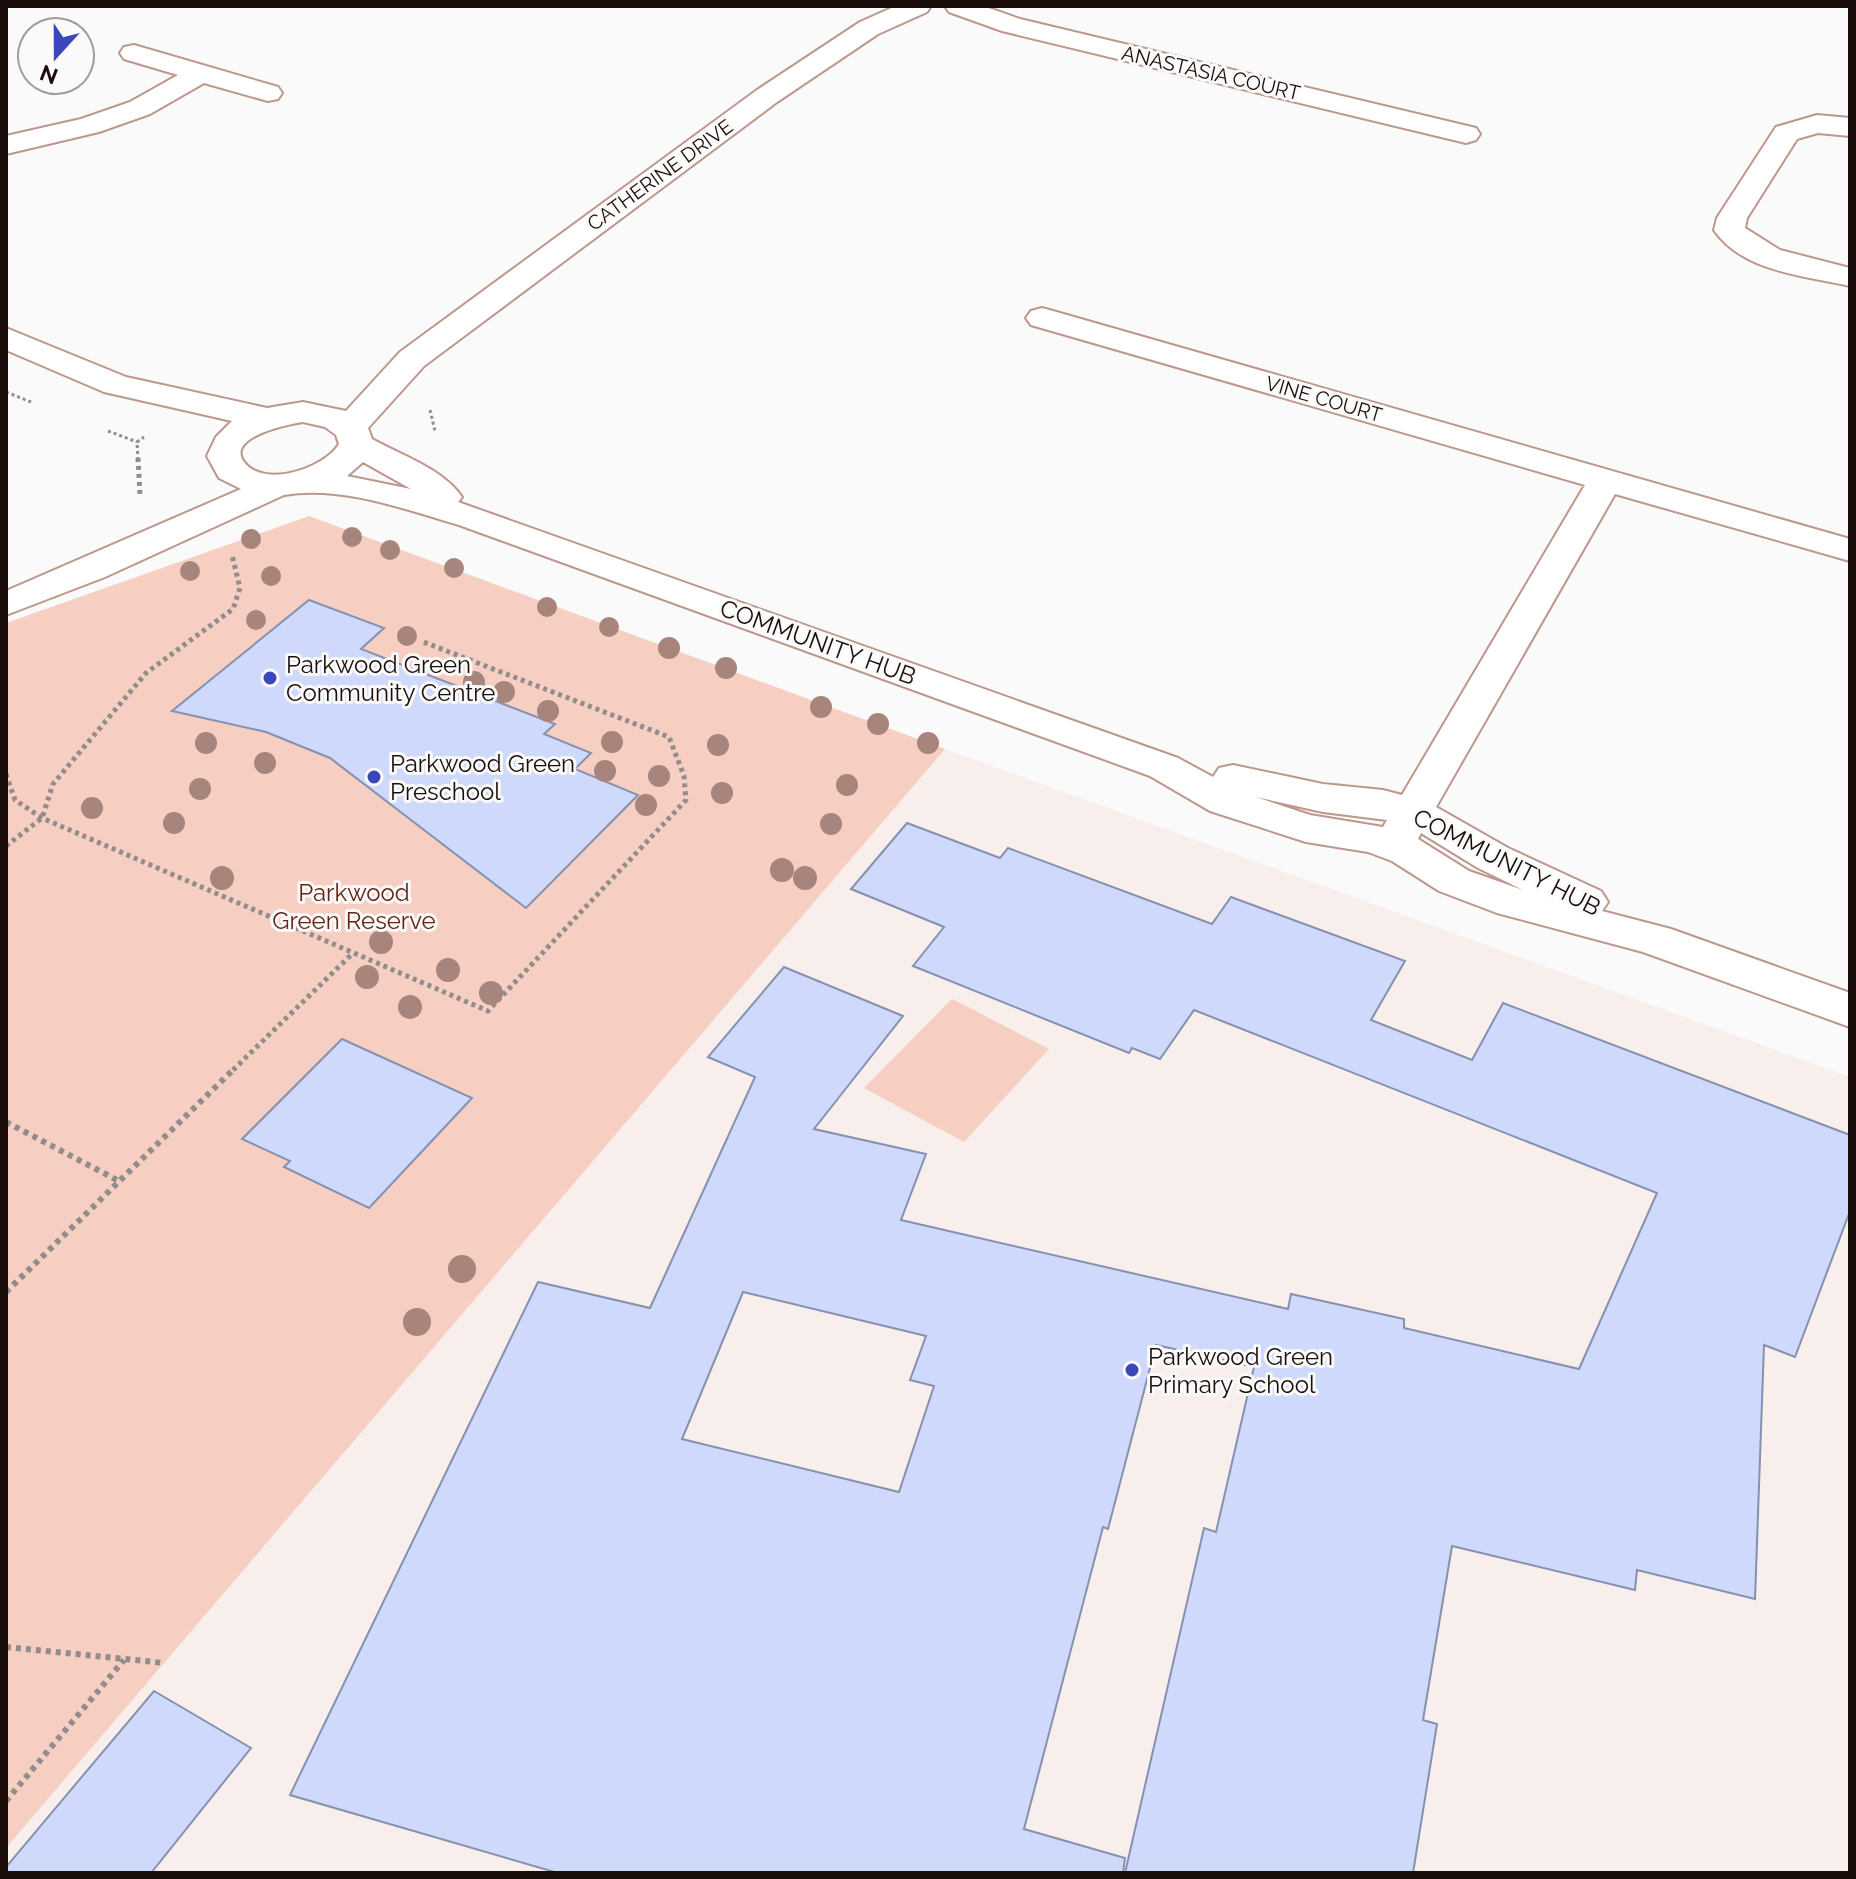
<svg xmlns="http://www.w3.org/2000/svg" width="1856" height="1879" font-family="Raleway,sans-serif">
  <style>
    .built { fill: #f8eeeb }
    .green { fill: #f6cec2 }
    .building { fill: #cfd9fc; stroke: #8690af; stroke-width: 2; fill-rule: evenodd }
    .lines { fill: none; stroke-linecap: round; stroke-linejoin: round }
    .minor-casing { stroke: #bd978c; stroke-width: 4 }
    .path-far2 { stroke: #928c8b; stroke-width: 3; stroke-dasharray: 3 3; stroke-linecap: butt }
    .path-far1 { stroke: #928c8b; stroke-width: 5; stroke-dasharray: 4 4; stroke-linecap: butt }
    .path { stroke: #928c8b; stroke-width: 6; stroke-dasharray: 5 5; stroke-linecap: butt }
    .minor { fill: #fff; fill-rule: evenodd }
    .tree { fill: #a7857c }
    .poi-dot { fill: #3a47bb; stroke: #fafafa; stroke-width: 3 }
    .labels { text-anchor: middle; dominant-baseline: central; stroke-width: 6; stroke-linejoin: round; paint-order: stroke }
    .far-street-label { font-size: 20px; fill: #1b0e0a; stroke: #fafafa }
    .street-label { font-size: 24px; fill: #1b0e0a; stroke: #fafafa }
    .poi-label { font-size: 24px; fill: #1b0e0a; stroke: #fafafa; text-anchor: start }
    .park-label { font-size: 24px; fill: #632614; stroke: #fafafa }
  </style>
  <rect width="100%" height="100%" fill="#fafafa"/>
  <path class="built" d="M945 749 1850 1077V1873H6V1848Z"/>
  <g class="green">
    <path d="M309 516 945 749 6 1848V623Z"/>
    <path d="M952 999 1049 1049 964 1142 864 1088Z"/>
  </g>
  <g class="building">
    <path d="M309 600 384 628 361 649 555 724 544 734 591 753 575 769 638 795 526 908 330 758 266 732 172 711Z"/>
    <path d="M907 823 1000 858 1008 848 1212 924 1231 897 1405 961 1371 1020 1472 1060 1503 1003 1850 1135V1211L1795 1357 1764 1345 1755 1599 1637 1570 1635 1590 1452 1546 1423 1720 1437 1724 1413 1873H1125L1204 1528 1216 1532 1254 1367 1156 1345 1108 1529 1103 1527 1024 1829 1125 1858 1123 1873H558L290 1795 538 1282 650 1308 755 1077 708 1057 784 967 903 1016 814 1129 926 1154 901 1220 1288 1309 1291 1294 1404 1319V1328L1579 1369 1657 1193 1194 1010 1160 1059 1132 1048 1129 1053 913 966 944 927 851 889ZM743 1292 926 1336 910 1380 934 1386 899 1492 682 1439Z"/>
    <path d="M342 1039 472 1098 369 1208 284 1167 290 1161 242 1139Z"/>
    <path d="M154 1691 251 1748 151 1873H6V1867Z"/>
  </g>
  <g class="lines">
    <g class="minor-casing">
      <g id="minor">
        <path d="M896 6H931L927 12 878 34 777 102 424 366 368 428 372 439C401 455 443 469 462 497L458 502 1178 758 1213 777 1219 768 1233 765 1323 784 1383 790 1402 795 1585 485 1031 325 1026 318 1031 311 1042 308 1053 311 1850 539V561L1615 494 1436 807 1508 848 1601 891 1608 902 1602 911 1671 929 1850 993V1027L1643 952 1497 913 1439 891 1392 861 1368 852 1306 842 1210 811 1150 776 459 525C404 509 341 485 284 495L105 577 6 615V591L241 489 219 478 207 456 216 437 232 421 104 392 6 350V328L126 377 267 408 303 402 346 411 400 352 757 90 860 22ZM303 422 325 427 336 435 339 444C325 468 264 489 244 462 225 437 289 424 303 422ZM363 462 411 489 347 476ZM1256 797 1323 812 1387 820 1383 827 1310 815ZM1421 833 1478 868 1523 890 1469 871 1418 839Z"/>
        <path d="M945 6H983L1020 19 1476 128 1480 134 1476 140 1466 143 1002 31 949 12Z"/>
        <path d="M134 45 278 87 282 93 278 99 268 101 204 83 150 114 99 132 6 154V136L81 119 130 102 178 75 124 59 120 53 124 47Z"/>
        <path d="M1817 115 1850 118V136L1818 133 1797 139 1747 218 1745 228 1780 250 1850 268V286C1805 276 1743 272 1714 230L1717 218 1776 127Z"/>
      </g>
    </g>
    <g class="path-far2">
      <path d="M6 392 31 402"/>
      <path d="M430 410 435 431"/>
      <path d="M108 431 137 442"/>
      <path d="M138 460 137 442 144 437"/>
    </g>
    <g class="path-far1">
      <path d="M138 458 140 495"/>
      <path d="M6 774 15 800 42 818 488 1011 686 800 684 776 669 737 421 641"/>
      <path d="M6 846 42 818 53 784 146 673 233 609 240 588 232 555"/>
      <path d="M233 1070 353 953"/>
    </g>
    <g class="path">
      <path d="M6 1122 119 1181"/>
      <path d="M6 1292 235 1068"/>
      <path d="M6 1647 164 1663"/>
      <path d="M6 1801 124 1660"/>
    </g>
    <use href="#minor" class="minor"/>
  </g>
  <g class="tree">
    <circle cx="352" cy="537" r="10"/>
    <circle cx="251" cy="539" r="10"/>
    <circle cx="390" cy="550" r="10"/>
    <circle cx="454" cy="568" r="10"/>
    <circle cx="190" cy="571" r="10"/>
    <circle cx="271" cy="576" r="10"/>
    <circle cx="547" cy="607" r="10"/>
    <circle cx="256" cy="620" r="10"/>
    <circle cx="609" cy="627" r="10"/>
    <circle cx="407" cy="636" r="10"/>
    <circle cx="669" cy="648" r="11"/>
    <circle cx="726" cy="668" r="11"/>
    <circle cx="474" cy="682" r="11"/>
    <circle cx="504" cy="692" r="11"/>
    <circle cx="821" cy="707" r="11"/>
    <circle cx="548" cy="711" r="11"/>
    <circle cx="878" cy="724" r="11"/>
    <circle cx="612" cy="742" r="11"/>
    <circle cx="206" cy="743" r="11"/>
    <circle cx="928" cy="743" r="11"/>
    <circle cx="718" cy="745" r="11"/>
    <circle cx="265" cy="763" r="11"/>
    <circle cx="605" cy="771" r="11"/>
    <circle cx="659" cy="776" r="11"/>
    <circle cx="847" cy="785" r="11"/>
    <circle cx="200" cy="789" r="11"/>
    <circle cx="722" cy="793" r="11"/>
    <circle cx="646" cy="805" r="11"/>
    <circle cx="92" cy="808" r="11"/>
    <circle cx="174" cy="823" r="11"/>
    <circle cx="831" cy="824" r="11"/>
    <circle cx="782" cy="870" r="12"/>
    <circle cx="222" cy="878" r="12"/>
    <circle cx="805" cy="878" r="12"/>
    <circle cx="381" cy="942" r="12"/>
    <circle cx="448" cy="970" r="12"/>
    <circle cx="367" cy="977" r="12"/>
    <circle cx="491" cy="993" r="12"/>
    <circle cx="410" cy="1007" r="12"/>
    <circle cx="462" cy="1269" r="14"/>
    <circle cx="417" cy="1322" r="14"/>
  </g>
  <g class="poi-dot">
    <circle cx="270" cy="678" r="8"/>
    <circle cx="374" cy="777" r="8"/>
    <circle cx="1132" cy="1370" r="8"/>
  </g>
  <g class="labels">
    <g class="far-street-label">
      <text transform="translate(1211 73) rotate(13)">ANASTASIA COURT</text>
      <text transform="translate(660 175) rotate(-36)">CATHERINE DRIVE</text>
      <text transform="translate(1324 399) rotate(16)">VINE COURT</text>
    </g>
    <g class="street-label">
      <text transform="translate(818 642) rotate(20)">COMMUNITY HUB</text>
      <text transform="translate(1507 862) rotate(27)">COMMUNITY HUB</text>
    </g>
    <g class="poi-label">
      <text x="286" y="664">Parkwood Green<tspan x="286" dy="28">Community Centre</tspan></text>
      <text x="390" y="763">Parkwood Green<tspan x="390" dy="28">Preschool</tspan></text>
      <text x="1148" y="1356">Parkwood Green<tspan x="1148" dy="28">Primary School</tspan></text>
    </g>
    <g class="park-label">
      <text x="354" y="892">Parkwood<tspan x="354" dy="28">Green Reserve</tspan></text>
    </g>
  </g>
  <rect width="1856" height="1879" fill="none" stroke="#1b0e0a" stroke-width="16"/>
  <g transform="translate(56 56) rotate(201)"><circle r="38" fill="#fafafa" stroke="#a19c9a" stroke-width="2"/>
  <path d="M0-6L14 30L0 20L-14 30Z" fill="#3a47bb"/>
  <text y="-12" font-size="22" font-weight="bold" text-anchor="middle" fill="#1b0e0a">N</text>
  </g>
</svg>
